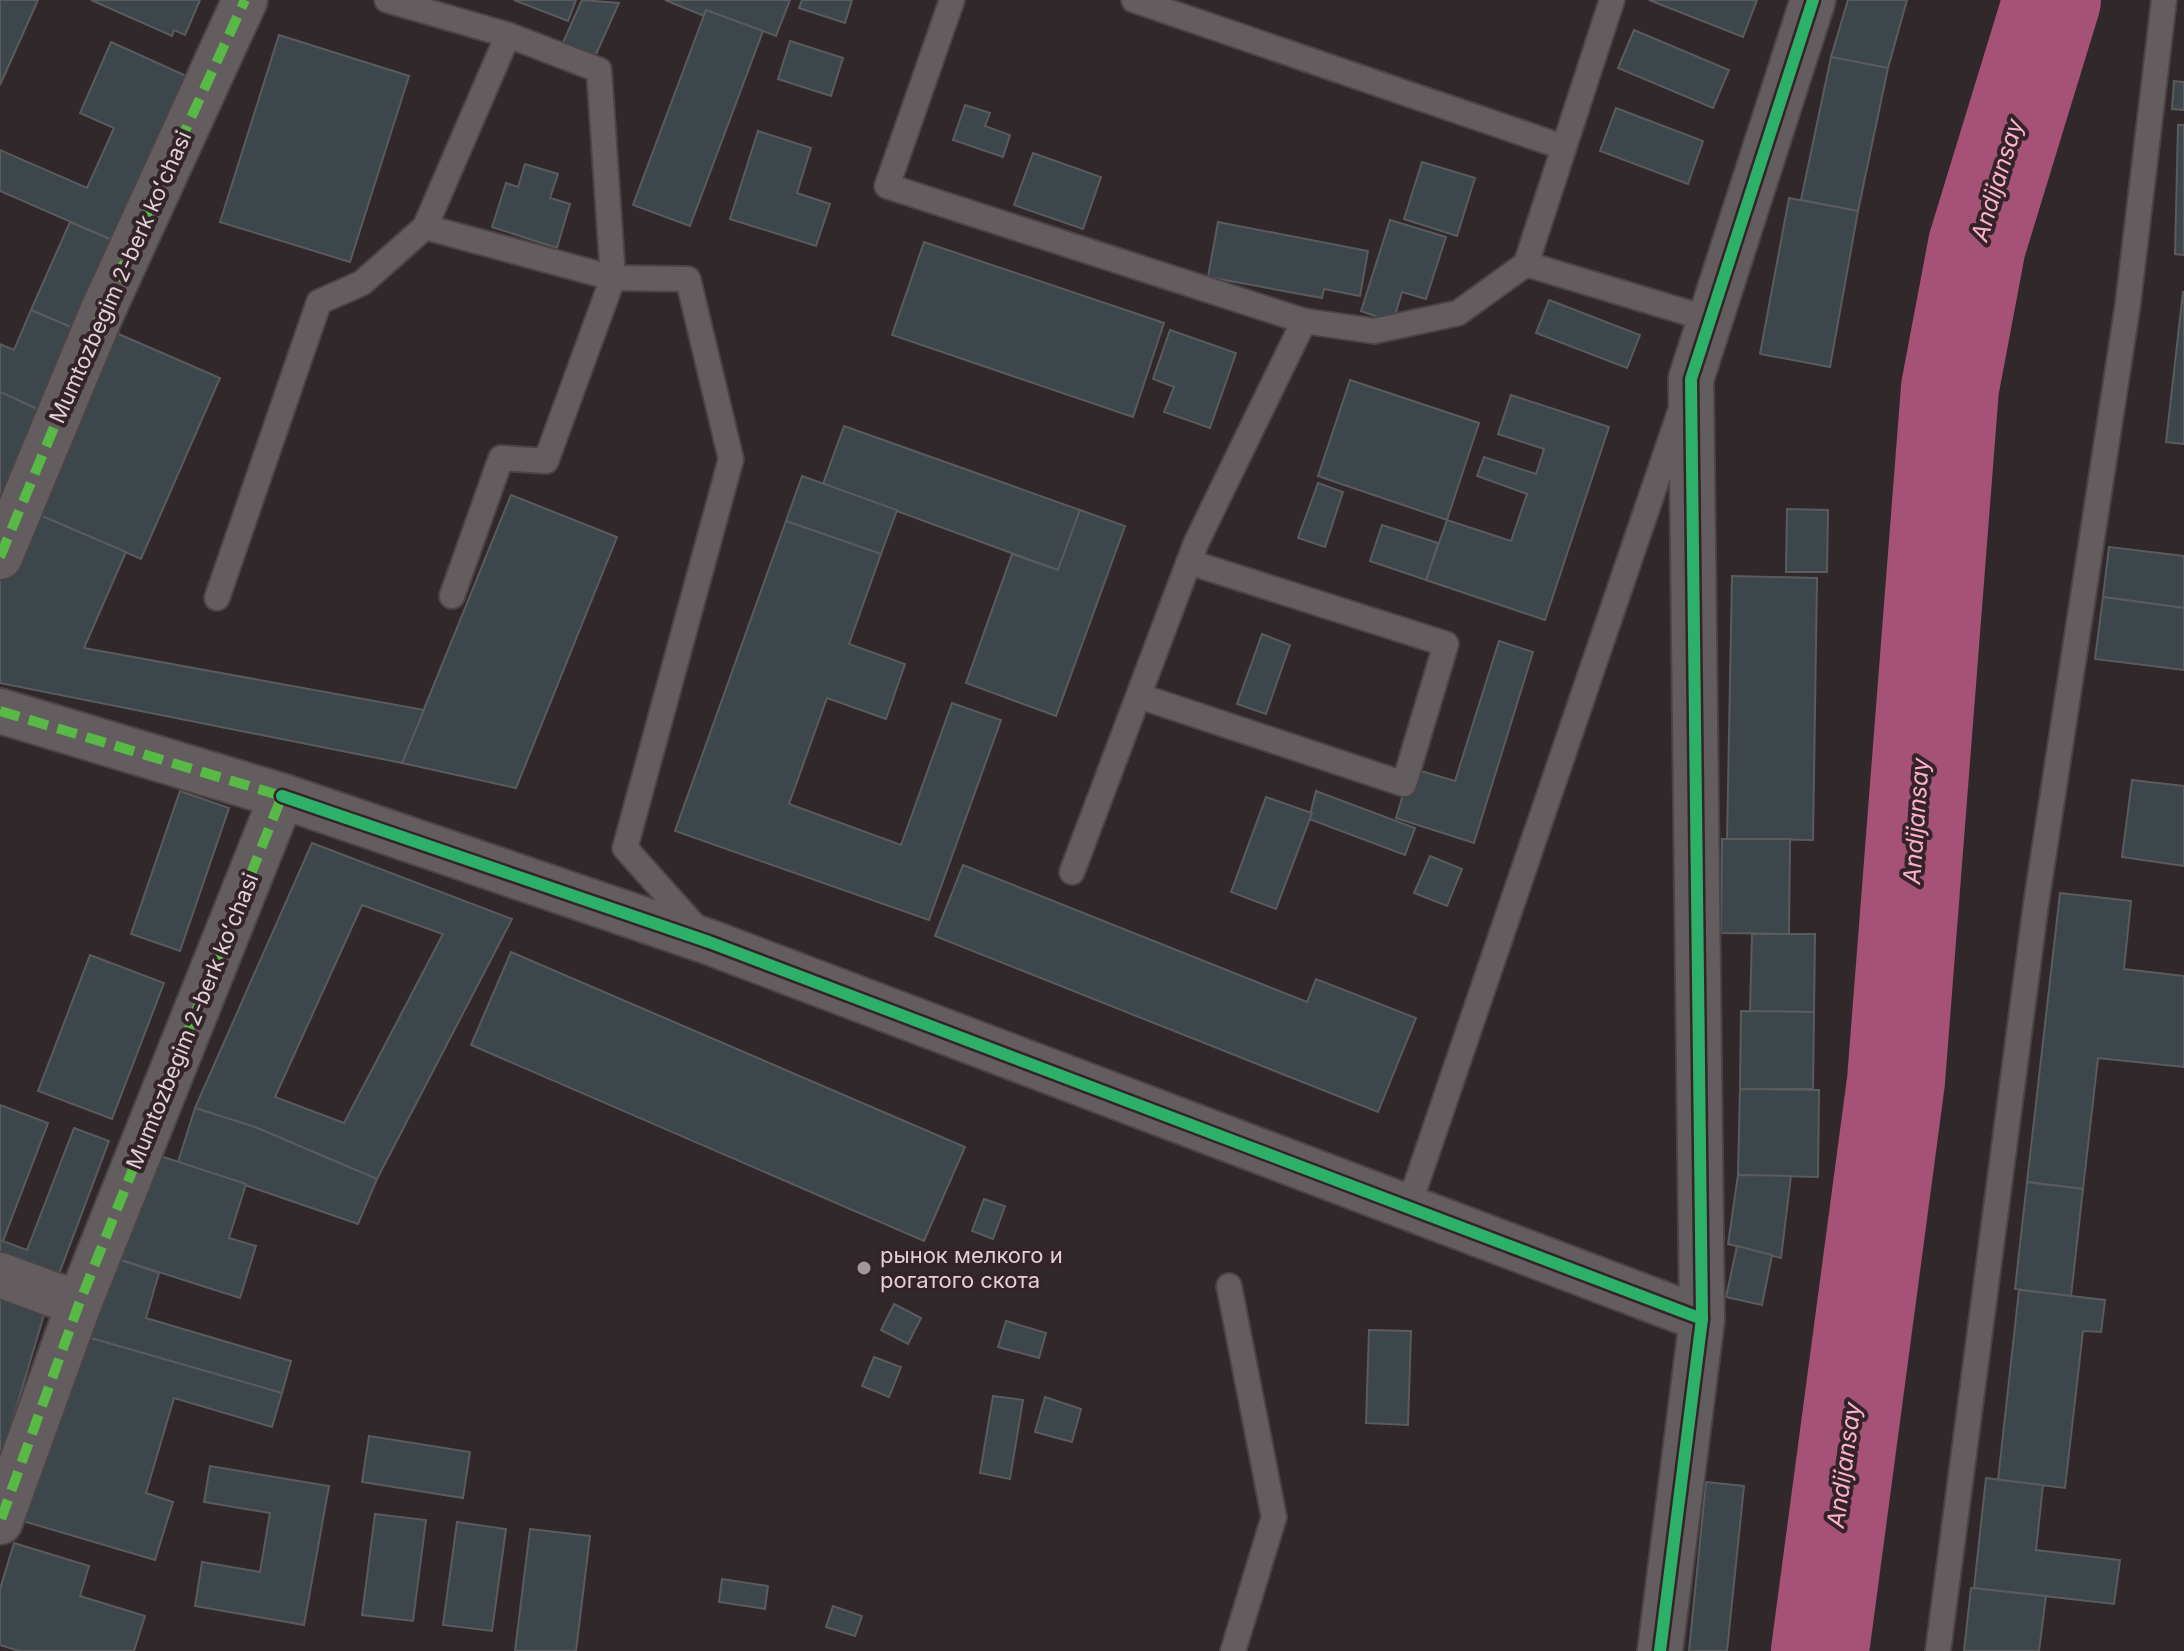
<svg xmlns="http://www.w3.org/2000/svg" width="2184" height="1651" font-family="Inter,sans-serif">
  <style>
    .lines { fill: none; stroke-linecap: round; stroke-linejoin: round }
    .river { stroke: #a65276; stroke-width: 98 }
    .building { fill: #3c464b; stroke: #5a5b5d; stroke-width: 2; fill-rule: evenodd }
    .lane-casing { stroke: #4b4446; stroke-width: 28 }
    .street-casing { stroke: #4b4446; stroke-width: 48 }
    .lane { stroke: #635d5f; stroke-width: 24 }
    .street { stroke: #635d5f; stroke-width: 44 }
    .quiet { stroke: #58b947; stroke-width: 10; stroke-dasharray: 20 10; stroke-linecap: butt }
    .cycleway-casing { stroke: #34242a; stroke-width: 17 }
    .cycleway { stroke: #2db169; stroke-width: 12 }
    .poi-dot { fill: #a1979a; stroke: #34242a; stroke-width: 3 }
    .labels { text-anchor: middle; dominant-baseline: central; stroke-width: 8; stroke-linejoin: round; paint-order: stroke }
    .street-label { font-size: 22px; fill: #ded3d6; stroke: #34242a }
    .poi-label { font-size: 22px; fill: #ded3d6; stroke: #34242a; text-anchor: start }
    .water-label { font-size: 24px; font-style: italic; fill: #fcb1cd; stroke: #34242a }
  </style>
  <rect width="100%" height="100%" fill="#30282b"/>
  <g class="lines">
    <path class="river" d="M1820 1651 1896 1081 1950 388 1977 245 2052 0"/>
  </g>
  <g class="building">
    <path d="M0 0H38L0 85Z"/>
    <path d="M91 0H200L185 35 174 30 172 36Z"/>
    <path d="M514 0H576L568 21Z"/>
    <path d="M582 0 619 3 593 61 561 47Z"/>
    <path d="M665 0H790L776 36 706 10 704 16Z"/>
    <path d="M802 0H852L845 23 799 8Z"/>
    <path d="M1649 0H1757L1743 37Z"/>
    <path d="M1848 0H1907L1888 68 1831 57Z"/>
    <path d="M706 10 763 31 690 226 633 205Z"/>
    <path d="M1634 30 1729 70 1713 108 1618 68Z"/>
    <path d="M279 35 409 76 350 262 220 222Z"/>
    <path d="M790 41 843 58 831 96 778 79Z"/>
    <path d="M111 42 193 79 119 243 0 191V150L87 188 114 128 80 113Z"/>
    <path d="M1831 57 1888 68 1858 211 1801 200Z"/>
    <path d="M2174 81 2184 82V110L2172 109Z"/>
    <path d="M965 105 990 113 985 126 1010 135 1003 157 953 140Z"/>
    <path d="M1616 108 1703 141 1688 184 1600 151Z"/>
    <path d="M2178 125H2184V255L2175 254Z"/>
    <path d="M758 131 811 148 797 193 830 204 816 246 730 219Z"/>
    <path d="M1033 153 1101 177 1083 229 1014 205Z"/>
    <path d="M1422 162 1475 178 1457 236 1404 219Z"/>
    <path d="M525 164 558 174 550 198 570 204 557 248 492 227 506 183 518 187Z"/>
    <path d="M1789 198 1858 211 1830 367 1760 354Z"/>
    <path d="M1390 220 1446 237 1426 299 1402 292 1393 322 1361 311Z"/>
    <path d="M70 222 119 243 80 331 31 310Z"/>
    <path d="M1218 222 1368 251 1360 296 1324 289 1322 298 1208 277Z"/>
    <path d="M924 242 1164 323 1133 417 892 335Z"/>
    <path d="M2183 292H2184V444L2166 442Z"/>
    <path d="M1549 300 1640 335 1627 368 1536 333Z"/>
    <path d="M31 310 80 331 44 412 0 392V344L14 350Z"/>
    <path d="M107 329 220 378 141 559 28 510Z"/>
    <path d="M1170 330 1236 353 1210 428 1164 412 1174 387 1153 379Z"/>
    <path d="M1350 380 1479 423 1447 520 1318 476Z"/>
    <path d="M0 392 41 411 0 504Z"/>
    <path d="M1511 395 1609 427 1545 620 1426 580 1447 520 1511 541 1527 494 1477 476 1484 457 1536 474 1544 449 1498 434Z"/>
    <path d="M844 426 1080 510 1058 570 823 484Z"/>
    <path d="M802 476 897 510 881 554 786 521Z"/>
    <path d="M1318 483 1343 492 1325 547 1298 538Z"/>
    <path d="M511 495 617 537 516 788 402 763Z"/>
    <path d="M1787 509 1828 510 1827 572H1786Z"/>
    <path d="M28 510 126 552 84 648 424 710 402 763 0 683V578Z"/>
    <path d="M1080 510 1125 526 1056 716 966 683 1012 554 1058 570Z"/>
    <path d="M786 521 881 554 849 644 905 664 886 719 827 698 789 804 901 845 952 703 1001 720 929 920 675 831Z"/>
    <path d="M1382 525 1438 543 1426 580 1370 561Z"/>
    <path d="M2109 547 2184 556V608L2103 597Z"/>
    <path d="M1732 576 1817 578 1813 840 1727 839Z"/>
    <path d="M2103 597 2184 608V670L2095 659Z"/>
    <path d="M1262 634 1290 645 1266 714 1237 704Z"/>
    <path d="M1499 641 1533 652 1474 843 1396 818 1411 768 1455 781Z"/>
    <path d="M2132 780 2184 786V866L2122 857Z"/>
    <path d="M180 791 229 808 180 951 131 934Z"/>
    <path d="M1316 791 1415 828 1405 855 1309 819Z"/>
    <path d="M1266 797 1312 813 1276 909 1231 892Z"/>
    <path d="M1722 839H1790L1789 934 1721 933Z"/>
    <path d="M312 843 512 919 377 1179 255 1127 195 1108ZM362 905 443 934 344 1123 275 1097Z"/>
    <path d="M1430 856 1462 869 1447 906 1414 893Z"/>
    <path d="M963 865 1307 1002 1316 979 1416 1018 1378 1112 935 936Z"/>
    <path d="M2060 893 2131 901 2124 969 2184 976V1067L2098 1058 2083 1189 2027 1182Z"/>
    <path d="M1752 934H1815L1814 1012 1750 1011Z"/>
    <path d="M511 952 965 1147 924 1241 471 1045Z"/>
    <path d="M90 955 164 983 112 1119 38 1091Z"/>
    <path d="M1741 1011 1814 1012 1813 1089H1740Z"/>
    <path d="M1740 1089 1819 1090 1818 1177 1738 1175Z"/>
    <path d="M0 1105 48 1123 3 1241 0 1240Z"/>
    <path d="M195 1108 255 1127 377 1179 358 1224 178 1162Z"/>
    <path d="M74 1128 109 1141 53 1290 0 1271V1240L27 1250Z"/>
    <path d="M151 1153 246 1184 229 1238 256 1246 240 1298 118 1259Z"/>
    <path d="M1738 1175 1791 1176 1781 1258 1728 1244Z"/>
    <path d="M2027 1182 2083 1189 2071 1296 2015 1289Z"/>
    <path d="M984 1199 1005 1206 993 1239 972 1231Z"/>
    <path d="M1737 1246 1772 1255 1762 1305 1726 1297Z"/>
    <path d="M118 1259 159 1273 146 1318 291 1361 282 1393 87 1337Z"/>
    <path d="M0 1282 49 1298 0 1462Z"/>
    <path d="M2019 1290 2105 1300 2101 1332 2083 1331 2065 1488 1998 1480Z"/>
    <path d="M894 1304 921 1318 908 1344 881 1330Z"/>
    <path d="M1006 1321 1046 1333 1039 1358 998 1347Z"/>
    <path d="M1369 1330 1411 1331 1408 1425 1366 1423Z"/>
    <path d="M87 1337 282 1393 272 1427 174 1398 146 1493 173 1502 155 1560 23 1521Z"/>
    <path d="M874 1357 901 1367 889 1397 862 1386Z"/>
    <path d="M993 1396 1023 1400 1010 1479 980 1473Z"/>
    <path d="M1045 1397 1081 1409 1072 1442 1035 1432Z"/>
    <path d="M369 1436 470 1452 463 1498 362 1482Z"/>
    <path d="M210 1466 329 1486 304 1625 195 1606 202 1562 260 1572 270 1513 204 1502Z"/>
    <path d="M1986 1478 2043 1485 2036 1550 2120 1560 2114 1604 1974 1588Z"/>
    <path d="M1706 1482 1744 1486 1727 1651H1689Z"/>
    <path d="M375 1514 426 1520 413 1621 362 1615Z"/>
    <path d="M457 1522 506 1529 492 1631 443 1625Z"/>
    <path d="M530 1529 590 1536 576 1651H515Z"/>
    <path d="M14 1543 89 1566 80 1596 145 1616 134 1651H19L0 1645V1589Z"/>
    <path d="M722 1579 768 1586 765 1609 719 1602Z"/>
    <path d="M1971 1588 2046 1596 2039 1651H1964Z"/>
    <path d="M833 1606 862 1616 855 1636 826 1627Z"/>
  </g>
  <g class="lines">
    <g class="lane-casing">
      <g id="lane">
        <path d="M387 0 508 35"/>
        <path d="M952 0 887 186 1304 321 1374 331 1458 313 1526 264 1712 320"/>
        <path d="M1134 0 1563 147"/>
        <path d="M425 227 508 35 599 70 613 278 546 461 501 458 452 596"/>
        <path d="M1526 264 1612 0"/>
        <path d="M217 598 319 302 362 283 425 227 613 278 688 279 731 459 625 848 699 931"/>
        <path d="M1139 696 1404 784 1446 644 1189 562"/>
        <path d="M1072 872 1196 543 1304 321"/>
        <path d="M1408 1208 1680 412"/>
        <path d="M1229 1286 1274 1517 1233 1651"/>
        <path d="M1938 1651 2036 904 2128 303 2164 0"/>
      </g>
    </g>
    <g class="street-casing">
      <g id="street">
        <path d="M0 557 102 312 245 0"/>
        <path d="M0 711 282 796 79 1304 0 1522"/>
        <path d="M282 796 709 942 1702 1319 1660 1651"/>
        <path d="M0 1275 79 1304"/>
        <path d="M1702 1319 1691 379 1813 0"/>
      </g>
    </g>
    <use href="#lane" class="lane"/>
    <use href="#street" class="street"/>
    <g class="quiet">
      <path d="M0 557 102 312 245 0"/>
      <path d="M0 711 282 796 79 1304 0 1522"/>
    </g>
    <g class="cycleway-casing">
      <g id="cycleway">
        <path d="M282 796 709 942 1702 1319 1660 1651"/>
        <path d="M1702 1319 1691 379 1813 0"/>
      </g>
    </g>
    <use href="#cycleway" class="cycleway"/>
  </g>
  <circle class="poi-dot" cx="864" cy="1268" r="8"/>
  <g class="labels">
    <g class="street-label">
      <text transform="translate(120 277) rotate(-66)">Mumtozbegim 2-berk koʻchasi</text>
      <text transform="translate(192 1021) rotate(-68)">Mumtozbegim 2-berk koʻchasi</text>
    </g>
    <g class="poi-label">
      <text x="880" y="1255">рынок мелкого и<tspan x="880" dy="25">рогатого скота</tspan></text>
    </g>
    <g class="water-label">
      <text transform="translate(1997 180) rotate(-73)">Andijansay</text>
      <text transform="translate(1916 821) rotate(-86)">Andijansay</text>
      <text transform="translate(1844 1465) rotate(-82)">Andijansay</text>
    </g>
  </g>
</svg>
